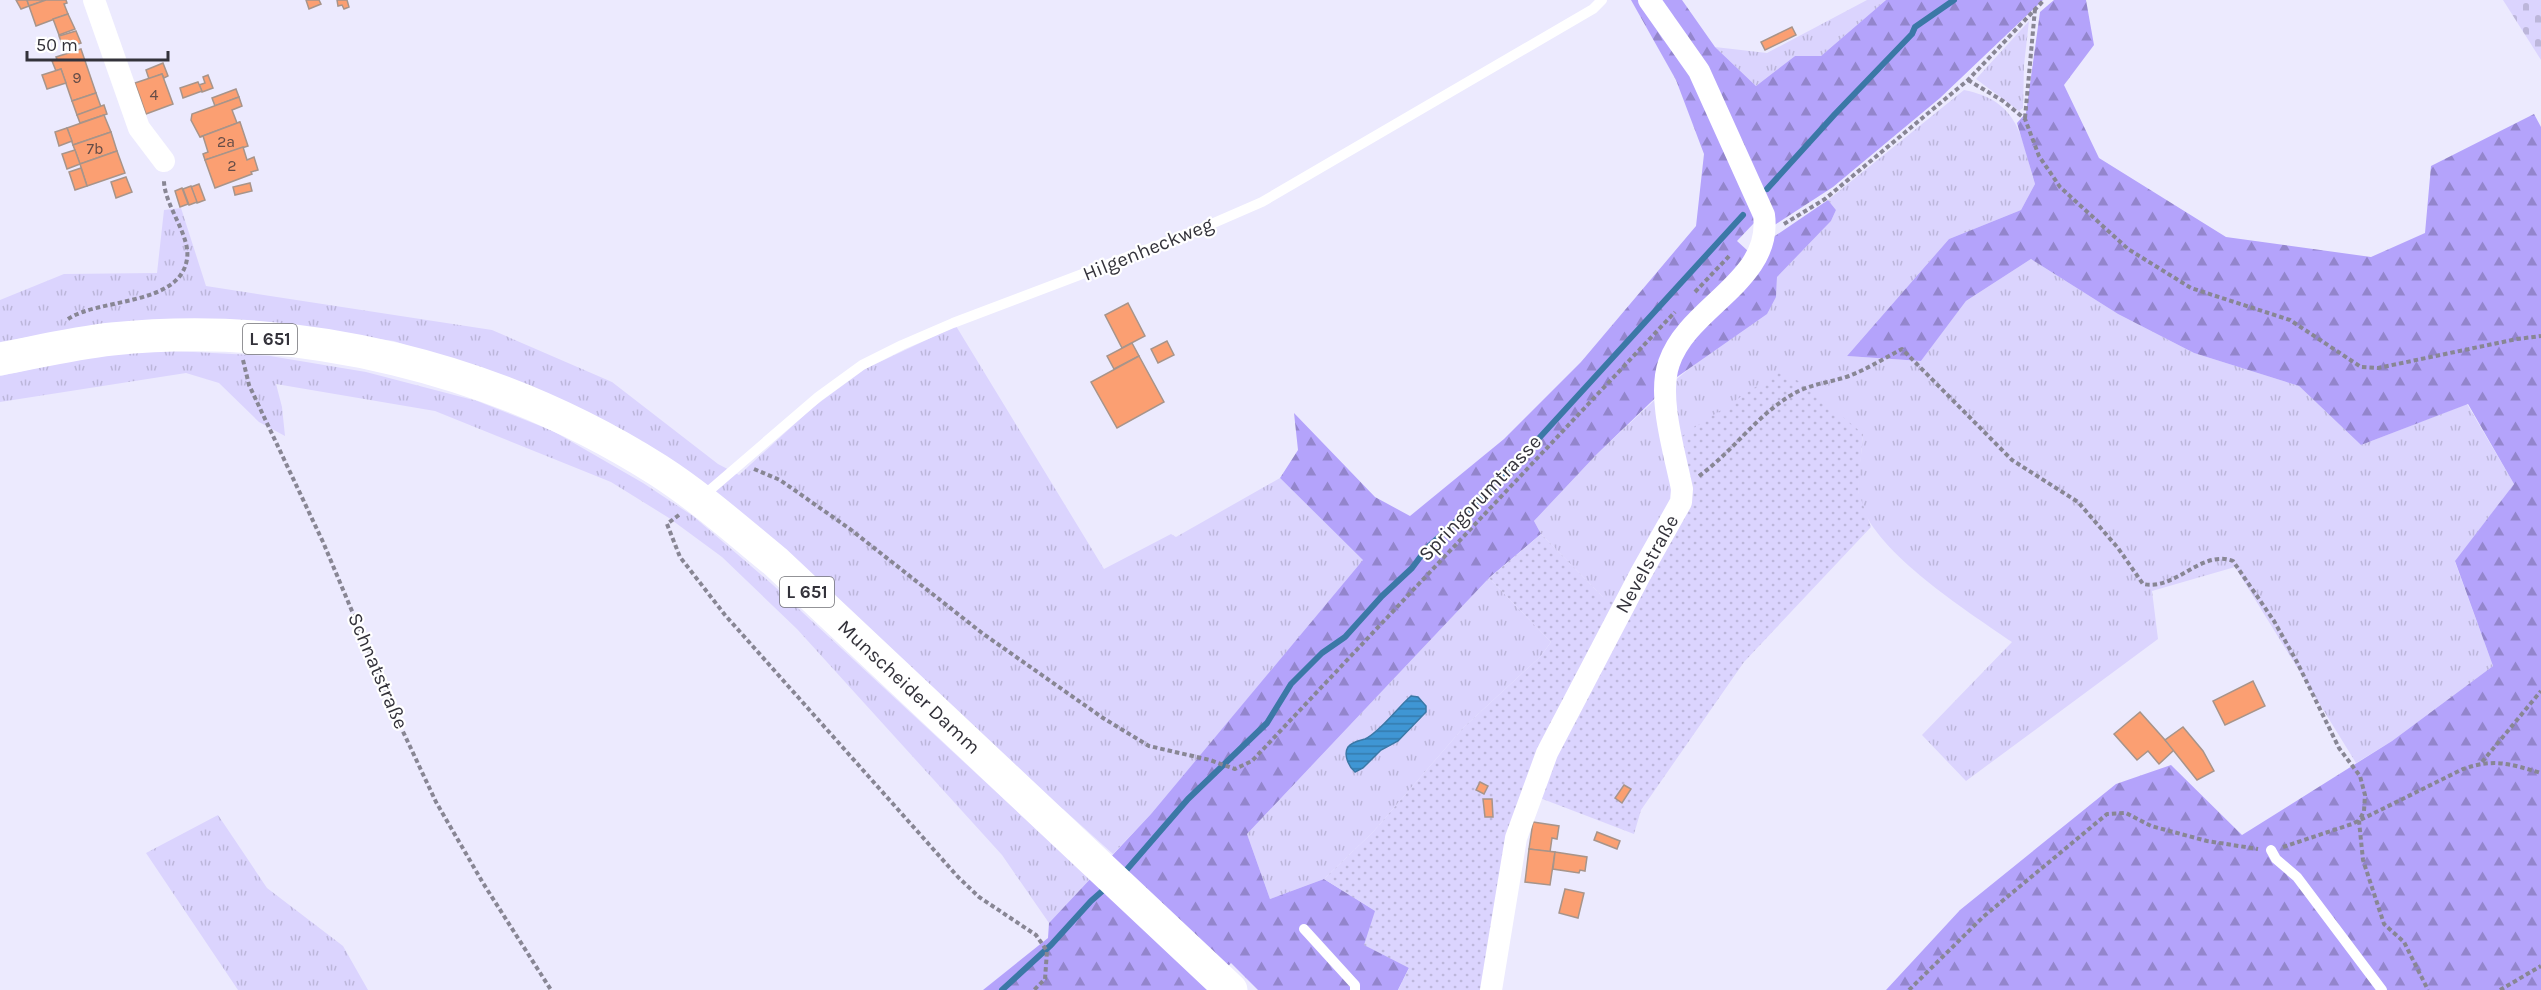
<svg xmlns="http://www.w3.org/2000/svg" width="2541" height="990" font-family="Karla,sans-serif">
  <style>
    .grass { fill: url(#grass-tufts) }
    .forest { fill: url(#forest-firs) }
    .cemetery { fill: url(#cemetery-stones) }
    .park { fill: url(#park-dots) }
    .water { fill: url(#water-rules); stroke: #3b78a6; stroke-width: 1.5 }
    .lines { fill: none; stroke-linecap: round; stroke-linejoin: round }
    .stream { stroke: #3b78a6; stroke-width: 6 }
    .building { fill: #fb9f72; stroke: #a7948a; stroke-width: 1.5 }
    .path { stroke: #888694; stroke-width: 4; stroke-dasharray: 4.5 3; stroke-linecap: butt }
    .lane { stroke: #fff; stroke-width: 10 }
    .street { stroke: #fff; stroke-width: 22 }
    .primary { stroke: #fff; stroke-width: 33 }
    .labels { text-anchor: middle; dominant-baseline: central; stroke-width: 4.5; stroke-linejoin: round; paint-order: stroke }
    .number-label { font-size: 16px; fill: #654d48 }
    .shield { fill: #fff; stroke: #707075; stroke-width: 1.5 }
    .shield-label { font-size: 18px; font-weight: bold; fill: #33323a }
    .street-label { font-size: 20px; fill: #33323a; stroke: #fff }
  </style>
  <defs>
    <pattern id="grass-tufts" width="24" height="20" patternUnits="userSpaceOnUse" patternTransform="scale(1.5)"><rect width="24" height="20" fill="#dbd4fe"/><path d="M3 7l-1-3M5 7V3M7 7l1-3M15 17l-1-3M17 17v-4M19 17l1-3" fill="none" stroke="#bcb6da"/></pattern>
    <pattern id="forest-firs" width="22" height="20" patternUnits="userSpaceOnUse" patternTransform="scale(1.5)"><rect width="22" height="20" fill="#b4a3fb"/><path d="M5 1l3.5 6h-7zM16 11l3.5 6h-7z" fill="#9385cc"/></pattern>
    <pattern id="cemetery-stones" width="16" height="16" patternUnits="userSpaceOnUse" patternTransform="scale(1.5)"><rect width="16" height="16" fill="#dbd4fe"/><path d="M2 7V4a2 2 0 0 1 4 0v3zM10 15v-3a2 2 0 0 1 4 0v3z" fill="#bcb6da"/></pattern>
    <pattern id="park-dots" width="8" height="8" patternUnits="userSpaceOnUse" patternTransform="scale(1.5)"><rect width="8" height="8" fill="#dbd4fe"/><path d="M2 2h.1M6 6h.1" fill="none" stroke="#bcb6da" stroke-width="1.8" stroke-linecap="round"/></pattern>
    <pattern id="water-rules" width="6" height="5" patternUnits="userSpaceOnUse" patternTransform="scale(1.5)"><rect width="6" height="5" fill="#3f96d4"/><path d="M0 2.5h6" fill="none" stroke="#357bad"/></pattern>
  </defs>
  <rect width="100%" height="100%" fill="#eceafe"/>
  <g class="grass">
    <path d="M1867 0H1886L1821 56H1795L1756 86 1715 47 1767 53Z"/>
    <path d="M2029 21 2024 65 2023 108 2019 111 1976 79Z"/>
    <path d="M1964 90C2020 101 2021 137 2035 184L2021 210 1949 239 1847 356 1921 361 1966 301 2031 259 2118 314 2194 353 2299 386 2361 445 2467 404 2514 484 2455 562 2493 666 2392 741 2356 763 2235 567 2152 591 2158 639 1966 781 1922 735 2012 642C1969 612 1861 545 1858 490 1858 472 1862 452 1863 434L1676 440 1667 387 1776 297 1777 277 1831 221 1836 210 1828 200Z"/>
    <path d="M181 208 206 286 492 330 612 382 718 464 739 475 812 408 865 369 956 326 1104 569 1171 534 1176 537 1280 478 1364 560 1151 814 1113 854 1063 809 1055 807 946 703 530 388 394 341 238 321 110 323 0 342V300L64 274 157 273 164 210Z"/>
    <path d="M155 350 270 356 366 372 477 401 553 431 643 483 693 516 773 585 1090 879 1049 923 1002 855 797 629 722 557 669 518 611 482 435 411 276 384 282 407 285 436 259 422 219 383 186 373 0 402V376L86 357Z"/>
    <path d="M1660 395 1677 503 1622 599H1605L1541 534 1534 521 1597 454Z"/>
    <path d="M1489 578 1551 642 1541 656 1463 728 1373 832 1324 879 1270 899 1247 834Z"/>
    <path d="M218 815 267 888 343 946 368 990H238L146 853Z"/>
  </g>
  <g class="forest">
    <path d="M1631 0H1682L1715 47 1756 86 1795 56H1821L1886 0H2043L1940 98 1833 187 1773 226 1754 223 1737 241 1759 261 1772 238 1828 200 1836 210 1831 221 1777 277 1776 297 1767 314 1677 377 1597 454 1534 521 1541 534 1489 578 1247 834 1270 899 1324 879 1376 911 1409 968 1398 990H1258L1231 963 1208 988 1210 990H983L1048 938 1049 923 1151 814 1363 560 1280 478 1298 450 1294 413 1375 497 1410 516 1504 439 1581 362 1696 226 1704 154 1676 80Z"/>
    <path d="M2054 0H2086L2094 45 2064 85 2099 158 2226 237 2371 257 2425 233 2431 166 2534 114 2541 127V990H1886L1960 910 2116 784 2171 765 2242 835 2392 741 2493 666 2455 561 2514 484 2468 404 2361 445 2299 386 2194 353 2118 314 2031 259 1966 301 1921 361 1847 356 1949 239 2021 210 2035 184 2017 123 2026 113 2040 12Z"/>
  </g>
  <path class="cemetery" d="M2503 0H2541V60Z"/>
  <g class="park">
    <path d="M1778 372 1803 383 1863 434 1858 491 1871 527 1744 662 1641 810 1634 834 1540 798 1551 755 1688 502 1676 440Z"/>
    <path d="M1541 534 1605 599H1622L1543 751 1482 990H1398L1409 968 1364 945 1375 911 1324 879 1373 832 1463 728 1541 656 1551 642 1489 578Z"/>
  </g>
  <path class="water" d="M1411 696 1418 697 1426 706V712L1398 741 1381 750 1363 768 1355 772C1349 767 1343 755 1348 747 1353 741 1359 741 1365 739 1380 732 1398 707 1411 696Z"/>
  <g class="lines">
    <g class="stream">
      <path d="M1767 189 1835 114 1912 34 1915 27 1954 0"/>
      <path d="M1123 874 1188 799 1267 723 1291 684 1322 653 1345 637 1382 596 1412 568 1427 548 1490 490 1491 484 1520 459 1743 215"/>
      <path d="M1002 990 1051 945 1091 901 1108 886"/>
    </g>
  </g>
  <g class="building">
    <path d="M16 0H27L29 6 21 9Z"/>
    <path d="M27 0H46L29 6Z"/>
    <path d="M46 0H66L67 3 64 4 68 14 36 26 29 6Z"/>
    <path d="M306 0H319L321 4 309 9Z"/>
    <path d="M337 0H347L349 7 344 9 342 5 338 6Z"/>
    <path d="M68 14 75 29 59 35 53 19Z"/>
    <path d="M1792 27 1796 35 1765 50 1761 42Z"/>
    <path d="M76 31 81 43 64 49 59 36Z"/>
    <path d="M81 49 96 93 72 101 61 69 56 71 52 61 57 59 56 57Z"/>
    <path d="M163 63 168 76 164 78 162 74 149 79 146 70Z"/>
    <path d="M61 69 66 83 47 89 42 75Z"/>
    <path d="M162 74 173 104 146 114 135 83Z"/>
    <path d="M208 75 213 88 202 92 199 85 205 83 203 77Z"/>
    <path d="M198 82 202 91 183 98 180 88Z"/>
    <path d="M236 89 239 97 215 106 212 98Z"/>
    <path d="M96 93 101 107 77 115 72 101Z"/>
    <path d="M239 97 242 106 232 110 237 123 240 122 200 137 191 120 192 114Z"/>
    <path d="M104 105 107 114 80 123 77 115Z"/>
    <path d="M104 115 111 132 73 145 67 128Z"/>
    <path d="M240 122 248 146 205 160 203 154 208 152 203 136 200 137Z"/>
    <path d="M67 128 72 141 59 146 55 132Z"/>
    <path d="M111 132 117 151 80 164 73 145Z"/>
    <path d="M243 147 247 160 254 157 258 170 251 172 252 174 215 188 205 160Z"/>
    <path d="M75 150 80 164 67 169 62 154Z"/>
    <path d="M117 151 125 173 87 186 80 164Z"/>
    <path d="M81 168 87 186 75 190 69 172Z"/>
    <path d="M126 177 132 192 116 198 111 182Z"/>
    <path d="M250 183 252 191 235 195 233 187Z"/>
    <path d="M199 184 205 200 197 203 191 187Z"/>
    <path d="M191 186 197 202 189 205 183 189Z"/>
    <path d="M182 188 188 204 180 207 175 191Z"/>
    <path d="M1128 303 1145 336 1122 348 1105 315Z"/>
    <path d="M1167 341 1174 355 1158 363 1151 349Z"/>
    <path d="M1132 343 1139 356 1114 369 1107 356Z"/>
    <path d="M1139 356 1164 402 1117 428 1091 382Z"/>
    <path d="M2253 681 2265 706 2225 725 2213 701Z"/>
    <path d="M2140 712 2174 750 2159 764 2148 751 2137 760 2114 734Z"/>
    <path d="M2183 727 2203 751 2214 771 2197 780 2165 740Z"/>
    <path d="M1480 782 1488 786 1484 794 1476 790Z"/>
    <path d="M1624 785 1631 789 1622 803 1615 798Z"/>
    <path d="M1483 799H1492L1493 817H1485Z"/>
    <path d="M1533 822 1559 826 1557 839 1552 838 1550 852 1529 849Z"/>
    <path d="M1597 832 1620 841 1617 849 1594 840Z"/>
    <path d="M1529 849 1555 852 1550 885 1525 882Z"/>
    <path d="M1555 852 1587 857 1585 871 1580 870 1579 873 1553 869Z"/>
    <path d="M1565 889 1584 893 1578 918 1559 913Z"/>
  </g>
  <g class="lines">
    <g class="path">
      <path d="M1968 80 2003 101 2025 119 2039 156 2060 187 2128 249 2191 288 2290 320 2361 367 2378 368 2517 339 2541 336"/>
      <path d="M2025 118 2035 9"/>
      <path d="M1784 224 1825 199 1968 80 2044 0"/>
      <path d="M1695 292 1731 254"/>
      <path d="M68 319C99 298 180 306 187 259 191 235 163 204 164 179"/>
      <path d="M243 360 249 385 323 542 399 723 436 802 483 883 551 990"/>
      <path d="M754 469 780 480 850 529 982 633 1103 718 1149 746 1210 760 1235 769 1252 761 1675 312"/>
      <path d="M1699 476C1732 452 1754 419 1788 397 1810 383 1826 384 1849 376 1867 369 1885 358 1902 349L2012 460 2078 502 2118 548 2143 584C2176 591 2201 549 2233 561L2274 621 2297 662 2339 748 2360 776 2365 795 2364 811 2359 821 2363 860 2384 924 2404 942 2428 990"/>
      <path d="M679 515 667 524 680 557 725 615 958 877 979 897 1036 935 1047 951 1045 979 1034 990"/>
      <path d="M2482 762 2541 691"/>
      <path d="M2283 847 2352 824 2463 769C2495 758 2510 764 2541 773"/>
      <path d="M1909 990 1983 917 2107 814 2126 813 2151 826 2207 841 2258 849"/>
      <path d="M2500 990 2541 966"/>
    </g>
    <g class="lane">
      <path d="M703 496 818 397 862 365 902 345 953 323 1193 232 1262 202 1593 9 1602 0"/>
      <path d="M2271 850 2276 859 2297 877 2382 990"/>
      <path d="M1304 929 1355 985V990"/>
    </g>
    <g class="street">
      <path d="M94 0 139 128 164 161"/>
      <path d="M1491 990 1516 838 1547 753 1640 575 1681 502 1682 489C1675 454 1657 397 1669 363 1688 306 1773 281 1764 215L1699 71 1649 0"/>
    </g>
    <path class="primary" d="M0 359C37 352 74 343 112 339 301 320 497 368 658 470 700 497 737 530 776 562L1231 990"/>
  </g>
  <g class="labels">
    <g class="number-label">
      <text x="77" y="77">9</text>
      <text x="154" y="94">4</text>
      <text x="226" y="141">2a</text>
      <text x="95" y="148">7b</text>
      <text x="232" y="165">2</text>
    </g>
    <g class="shield">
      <rect x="243" y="324" width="54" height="30" rx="4.5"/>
      <rect x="780" y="577" width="54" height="30" rx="4.5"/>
    </g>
    <g class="shield-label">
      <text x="270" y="339">L 651</text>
      <text x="807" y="592">L 651</text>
    </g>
    <g class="street-label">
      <text transform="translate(1148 249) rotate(-22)">Hilgenheckweg</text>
      <text transform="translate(1480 498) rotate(-46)">Springorumtrasse</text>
      <text transform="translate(1647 564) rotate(-61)">Nevelstraße</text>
      <text transform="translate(378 671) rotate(67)">Schnatstraße</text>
      <text transform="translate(909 687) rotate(43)">Munscheider Damm</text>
    </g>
  </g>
  <path d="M27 51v9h141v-9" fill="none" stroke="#33323a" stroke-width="3"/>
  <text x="36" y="51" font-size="18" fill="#33323a" stroke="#ffffff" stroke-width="4.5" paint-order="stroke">50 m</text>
</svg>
